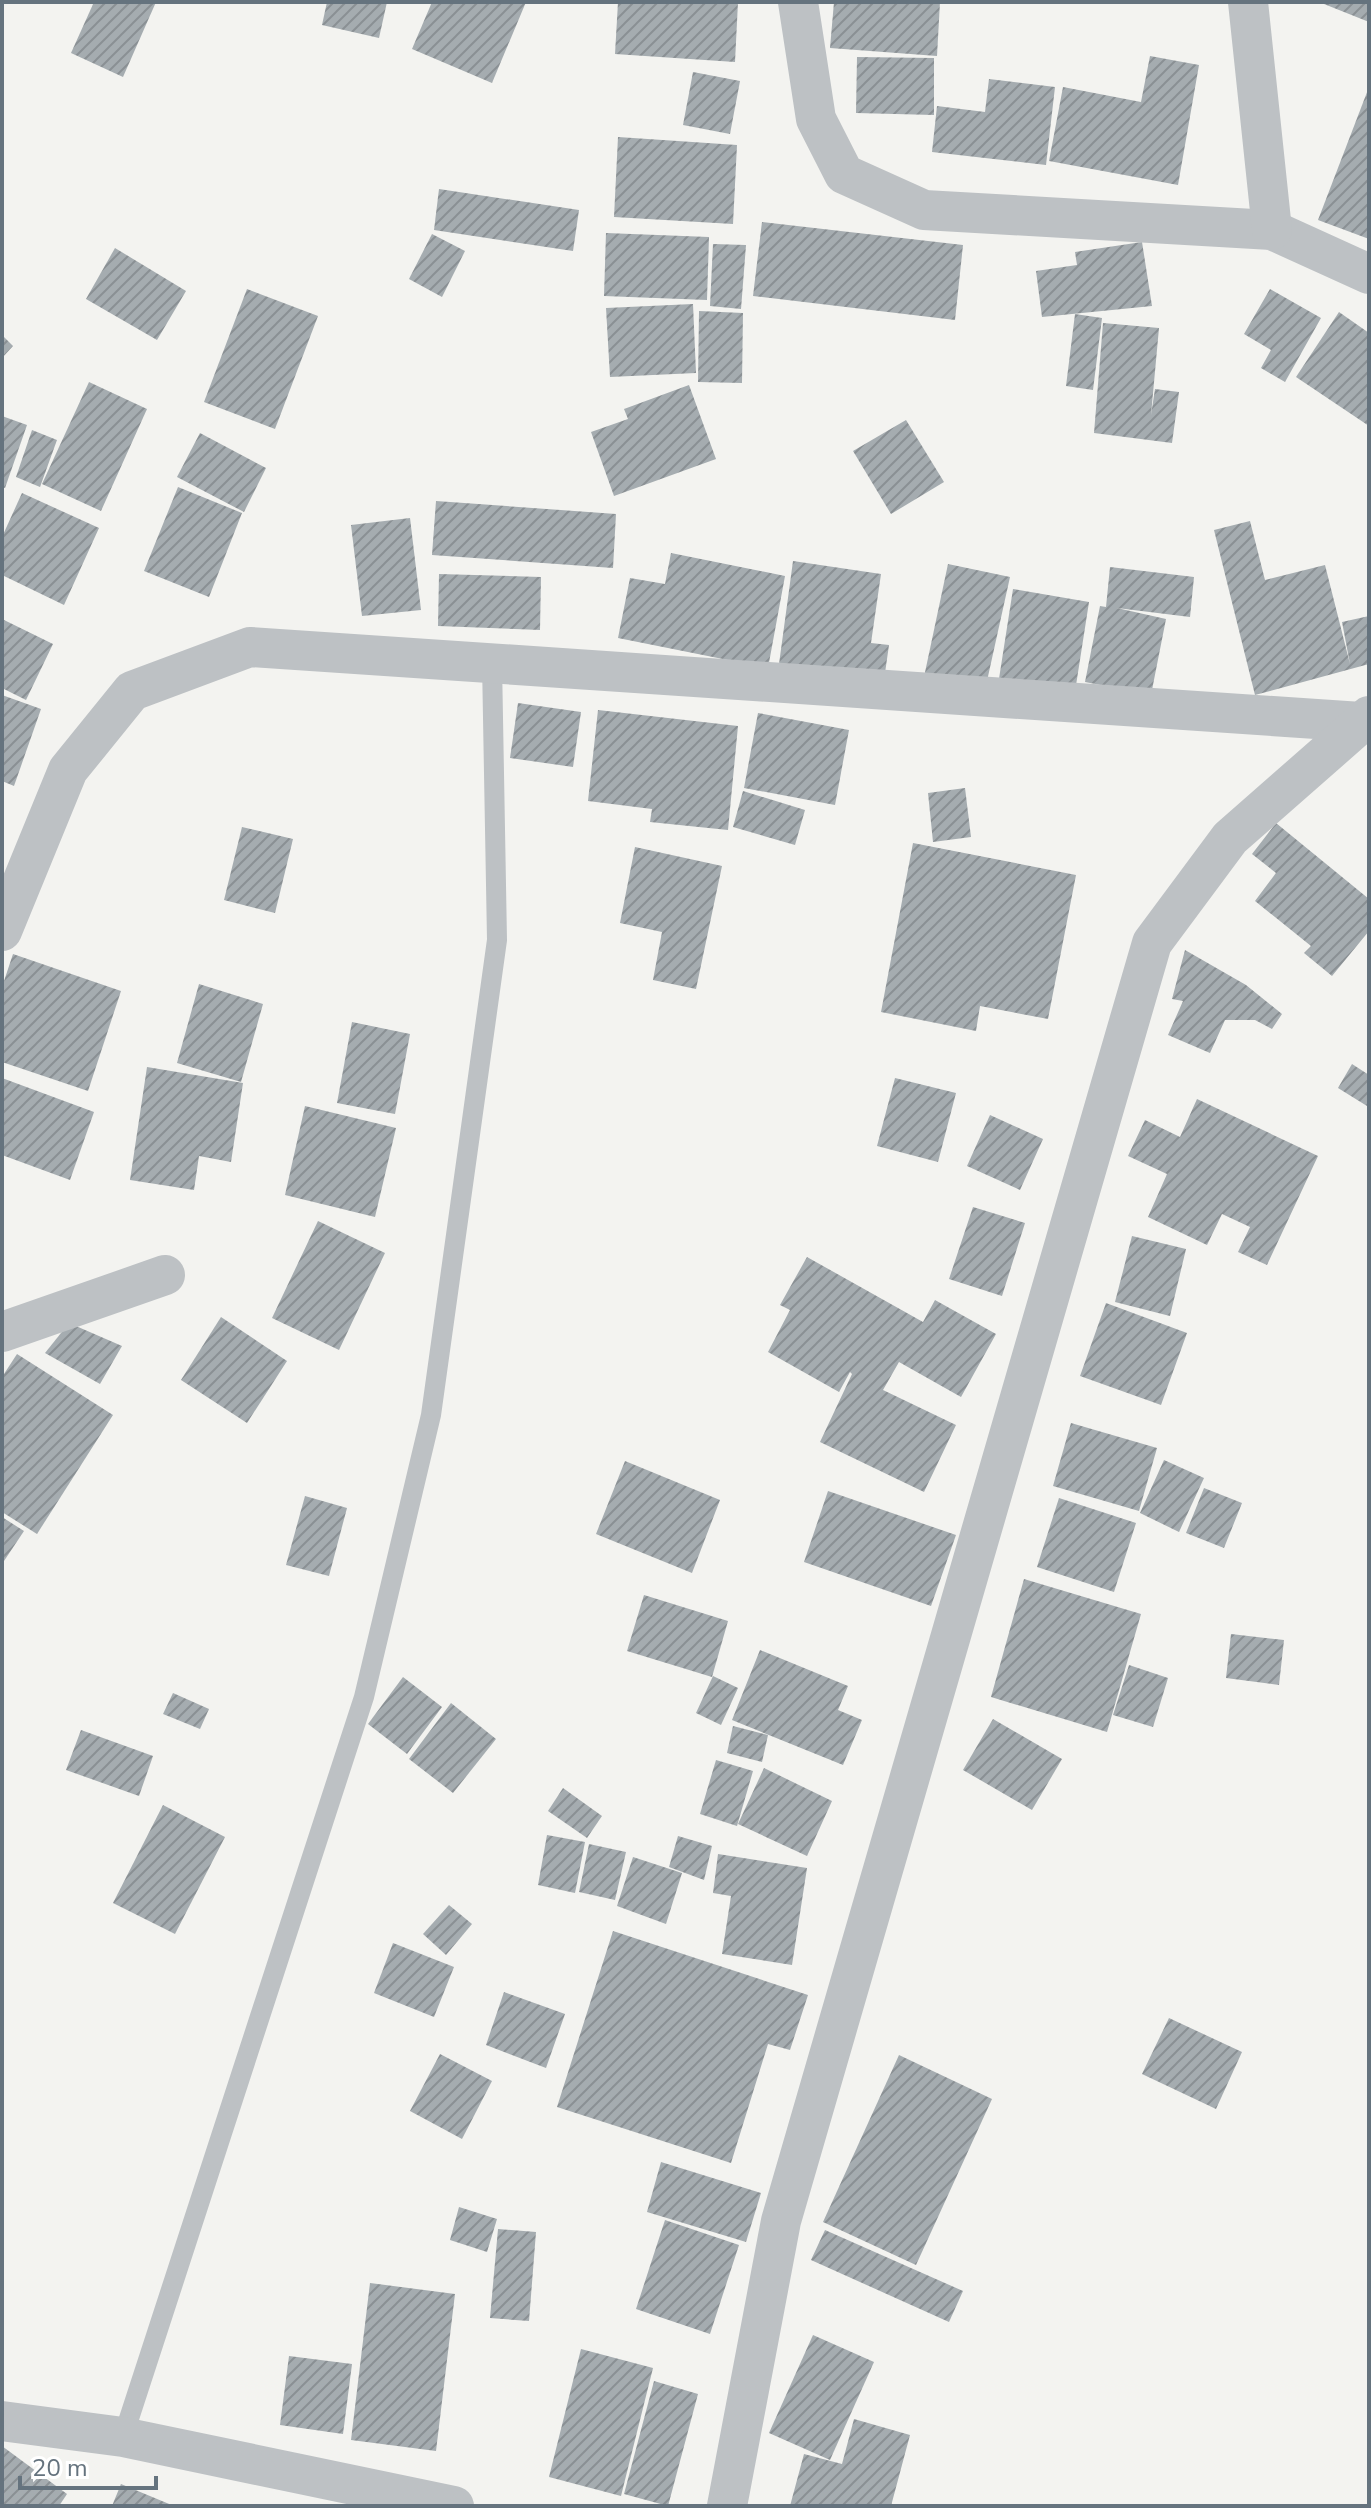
<svg xmlns="http://www.w3.org/2000/svg" width="1371" height="2508" font-family="'Nunito Sans',sans-serif">
  <style>
    .building { fill: url(#building-hatch) }
    .lines { fill: none; stroke-linecap: round; stroke-linejoin: round }
    .service { stroke: #bdc1c4; stroke-width: 20 }
    .minor { stroke: #bdc1c4; stroke-width: 40 }
  </style>
  <defs>
    <pattern id="building-hatch" width="6" height="6" patternUnits="userSpaceOnUse" patternTransform="scale(2)"><rect width="6" height="6" fill="#a5acb0"/><path d="M-1 1l2-2M0 6l6-6M5 7l2-2" fill="none" stroke="#8a9094"/></pattern>
  </defs>
  <rect width="100%" height="100%" fill="#f3f3f0"/>
  <g class="building">
    <path d="M94 2H156L123 77 71 53Z"/>
    <path d="M327 2H387L379 38 322 25Z"/>
    <path d="M432 2H526L492 83 412 49Z"/>
    <path d="M618 2H738L735 62 615 54Z"/>
    <path d="M834 2H940L937 56 830 48Z"/>
    <path d="M1319 2H1369V22Z"/>
    <path d="M1150 56 1199 65 1178 185 1049 161 1063 87 1141 102Z"/>
    <path d="M857 57 934 58V115L856 113Z"/>
    <path d="M693 72 740 81 730 134 683 125Z"/>
    <path d="M989 79 1055 87 1046 165 932 152 937 106 985 112Z"/>
    <path d="M1369 87V239L1318 220Z"/>
    <path d="M618 137 737 145 733 224 614 217Z"/>
    <path d="M439 189 579 210 573 251 434 230Z"/>
    <path d="M762 222 963 245 955 320 753 296Z"/>
    <path d="M606 233 709 237 707 300 604 296Z"/>
    <path d="M432 234 465 251 442 297 409 279Z"/>
    <path d="M1142 242 1152 306 1042 317 1036 271 1077 265 1075 252Z"/>
    <path d="M713 244 746 245 741 309 710 306Z"/>
    <path d="M115 248 186 291 157 340 86 299Z"/>
    <path d="M247 289 318 316 275 429 204 402Z"/>
    <path d="M1270 289 1321 318 1285 382 1261 368 1271 350 1244 334Z"/>
    <path d="M693 304 696 373 610 377 606 308Z"/>
    <path d="M699 311 743 313 742 383 698 382Z"/>
    <path d="M1339 312 1369 333V426L1296 377Z"/>
    <path d="M1075 314 1102 318 1093 390 1066 386Z"/>
    <path d="M1103 323 1159 328 1151 415 1155 389 1179 392 1172 443 1094 433Z"/>
    <path d="M2 335 13 346 2 358Z"/>
    <path d="M89 382 147 409 101 511 42 484Z"/>
    <path d="M689 385 716 459 614 496 591 432 628 419 624 409Z"/>
    <path d="M2 416 27 425 5 488 2 487Z"/>
    <path d="M906 420 944 482 891 514 853 451Z"/>
    <path d="M32 430 57 440 40 487 16 477Z"/>
    <path d="M200 433 266 468 244 512 177 477Z"/>
    <path d="M178 487 242 513 209 597 144 571Z"/>
    <path d="M22 493 99 528 64 605 2 575V537Z"/>
    <path d="M436 501 616 514 613 568 432 555Z"/>
    <path d="M410 518 421 610 362 616 351 525Z"/>
    <path d="M1250 521 1265 580 1325 565 1350 664 1342 622 1369 616V664L1255 695 1214 530Z"/>
    <path d="M671 553 785 576 768 668 618 638 630 578 665 584Z"/>
    <path d="M793 561 881 574 871 643 889 645 884 680 779 664Z"/>
    <path d="M948 564 1010 577 985 690 924 677Z"/>
    <path d="M1110 567 1194 577 1190 617 1117 608 1166 619 1151 695 1085 682 1100 606 1106 607Z"/>
    <path d="M439 574 541 577 540 630 438 626Z"/>
    <path d="M1013 589 1089 602 1074 698 998 685Z"/>
    <path d="M2 619 53 644 26 700 2 688Z"/>
    <path d="M2 695 41 709 14 786 2 781Z"/>
    <path d="M518 703 581 712 573 767 510 758Z"/>
    <path d="M598 710 738 726 728 830 650 822 652 809 588 801Z"/>
    <path d="M758 713 849 730 835 805 744 788Z"/>
    <path d="M965 788 971 837 933 842 928 793Z"/>
    <path d="M743 791 805 810 795 845 733 827Z"/>
    <path d="M1276 823 1369 899V931L1332 976 1304 953 1311 946 1255 901 1276 873 1252 854Z"/>
    <path d="M242 827 293 839 275 913 224 900Z"/>
    <path d="M913 843 1076 875 1048 1019 980 1006 976 1031 881 1012Z"/>
    <path d="M635 847 722 866 696 989 653 980 662 932 620 923Z"/>
    <path d="M1185 950 1246 985 1282 1014 1272 1029 1255 1020H1225L1210 1053 1168 1035 1183 1001 1172 999Z"/>
    <path d="M13 954 121 991 88 1091 2 1062V987Z"/>
    <path d="M199 984 263 1004 241 1082 177 1063Z"/>
    <path d="M352 1022 410 1034 395 1114 337 1103Z"/>
    <path d="M1352 1064 1369 1075 1367 1106 1338 1088Z"/>
    <path d="M147 1067 243 1083 231 1162 199 1156 194 1190 130 1180Z"/>
    <path d="M2 1078 94 1112 70 1180 2 1155Z"/>
    <path d="M895 1078 956 1093 938 1162 877 1146Z"/>
    <path d="M1197 1099 1318 1156 1267 1265 1238 1252 1250 1227 1222 1214 1207 1245 1148 1217 1167 1174 1128 1156 1145 1120 1180 1137Z"/>
    <path d="M305 1106 396 1128 375 1217 285 1195Z"/>
    <path d="M990 1115 1043 1139 1020 1190 967 1166Z"/>
    <path d="M973 1207 1025 1223 1002 1296 949 1279Z"/>
    <path d="M318 1221 385 1253 339 1350 272 1318Z"/>
    <path d="M1132 1236 1186 1249 1170 1316 1115 1302Z"/>
    <path d="M807 1257 923 1322 935 1300 996 1334 961 1397 899 1362 883 1390 956 1425 924 1492 820 1442 852 1374 850 1372 839 1392 768 1352 790 1310 780 1305Z"/>
    <path d="M1106 1303 1187 1333 1161 1405 1080 1376Z"/>
    <path d="M221 1317 287 1361 247 1423 181 1380Z"/>
    <path d="M69 1323 122 1346 100 1384 45 1353Z"/>
    <path d="M17 1354 113 1415 37 1534 2 1512V1377Z"/>
    <path d="M1071 1423 1157 1448 1139 1511 1053 1486Z"/>
    <path d="M1164 1460 1204 1478 1179 1532 1140 1513Z"/>
    <path d="M625 1461 720 1500 692 1573 596 1534Z"/>
    <path d="M1204 1488 1242 1503 1224 1548 1186 1533Z"/>
    <path d="M828 1491 956 1535 931 1606 804 1562Z"/>
    <path d="M305 1496 347 1508 329 1576 286 1565Z"/>
    <path d="M1059 1498 1136 1523 1114 1592 1037 1567Z"/>
    <path d="M2 1517 24 1531 2 1564Z"/>
    <path d="M1024 1579 1141 1614 1107 1732 991 1697Z"/>
    <path d="M644 1595 728 1621 712 1677 627 1651Z"/>
    <path d="M1231 1634 1284 1640 1279 1685 1226 1678Z"/>
    <path d="M760 1650 848 1686 838 1710 862 1720 843 1765 732 1720Z"/>
    <path d="M1129 1665 1168 1678 1153 1727 1113 1715Z"/>
    <path d="M713 1676 738 1688 721 1725 696 1713Z"/>
    <path d="M403 1677 442 1707 407 1754 368 1724Z"/>
    <path d="M173 1693 209 1709 200 1729 163 1714Z"/>
    <path d="M451 1703 496 1739 453 1793 409 1759Z"/>
    <path d="M993 1719 1062 1759 1032 1810 963 1770Z"/>
    <path d="M733 1726 768 1735 762 1762 727 1753Z"/>
    <path d="M81 1730 153 1756 139 1796 66 1770Z"/>
    <path d="M716 1760 753 1771 737 1826 700 1814Z"/>
    <path d="M764 1768 832 1801 807 1856 738 1824Z"/>
    <path d="M563 1788 602 1816 587 1838 548 1811Z"/>
    <path d="M163 1805 225 1837 175 1934 113 1903Z"/>
    <path d="M547 1835 585 1842 575 1893 538 1885Z"/>
    <path d="M678 1836 712 1846 704 1880 669 1867Z"/>
    <path d="M589 1844 626 1852 615 1900 579 1892Z"/>
    <path d="M718 1854 807 1868 792 1965 722 1954 731 1896 713 1893Z"/>
    <path d="M633 1857 682 1873 666 1924 617 1906Z"/>
    <path d="M449 1905 472 1924 446 1955 423 1934Z"/>
    <path d="M613 1931 808 1995 790 2050 768 2044 731 2163 557 2107Z"/>
    <path d="M393 1943 454 1967 434 2017 374 1993Z"/>
    <path d="M504 1992 565 2014 546 2068 486 2045Z"/>
    <path d="M1169 2018 1242 2052 1216 2109 1142 2074Z"/>
    <path d="M440 2054 492 2081 462 2139 410 2111Z"/>
    <path d="M899 2055 992 2099 916 2265 823 2222Z"/>
    <path d="M661 2162 761 2193 746 2242 647 2212Z"/>
    <path d="M459 2207 497 2219 487 2252 450 2240Z"/>
    <path d="M665 2220 739 2245 710 2334 636 2309Z"/>
    <path d="M498 2229 536 2232 529 2321 490 2318Z"/>
    <path d="M825 2230 963 2291 949 2322 811 2260Z"/>
    <path d="M370 2283 455 2294 436 2451 351 2440Z"/>
    <path d="M813 2335 874 2362 830 2460 769 2433Z"/>
    <path d="M581 2349 653 2368 621 2496 549 2477Z"/>
    <path d="M289 2356 352 2364 343 2434 280 2425Z"/>
    <path d="M654 2381 698 2394 668 2506 624 2494Z"/>
    <path d="M854 2419 910 2435 891 2506H790L804 2454 842 2464Z"/>
    <path d="M2 2446 67 2494 59 2506H2Z"/>
    <path d="M121 2484 174 2506H112Z"/>
  </g>
  <g class="lines">
    <path class="service" d="M123 2437 364 1697 431 1415 497 940 492 662"/>
    <g class="minor">
      <path d="M798 2 816 119 844 174 924 210 1272 230 1369 274"/>
      <path d="M1248 2 1272 230"/>
      <path d="M2 931 68 770 132 691 250 647 1361 722"/>
      <path d="M2 1332 165 1275"/>
      <path d="M2 2421 123 2437 454 2506"/>
      <path d="M727 2506 781 2221 1152 943 1230 838 1369 716"/>
    </g>
  </g>
  <rect width="1371" height="2508" fill="none" stroke="#65737e" stroke-width="8"/>
  <path d="M20 2476v12h136v-12" fill="none" stroke="#65737e" stroke-width="4"/>
  <text x="32" y="2476" font-size="24" fill="#65737e" stroke="#ffffff" stroke-width="6" paint-order="stroke">20 m</text>
</svg>
